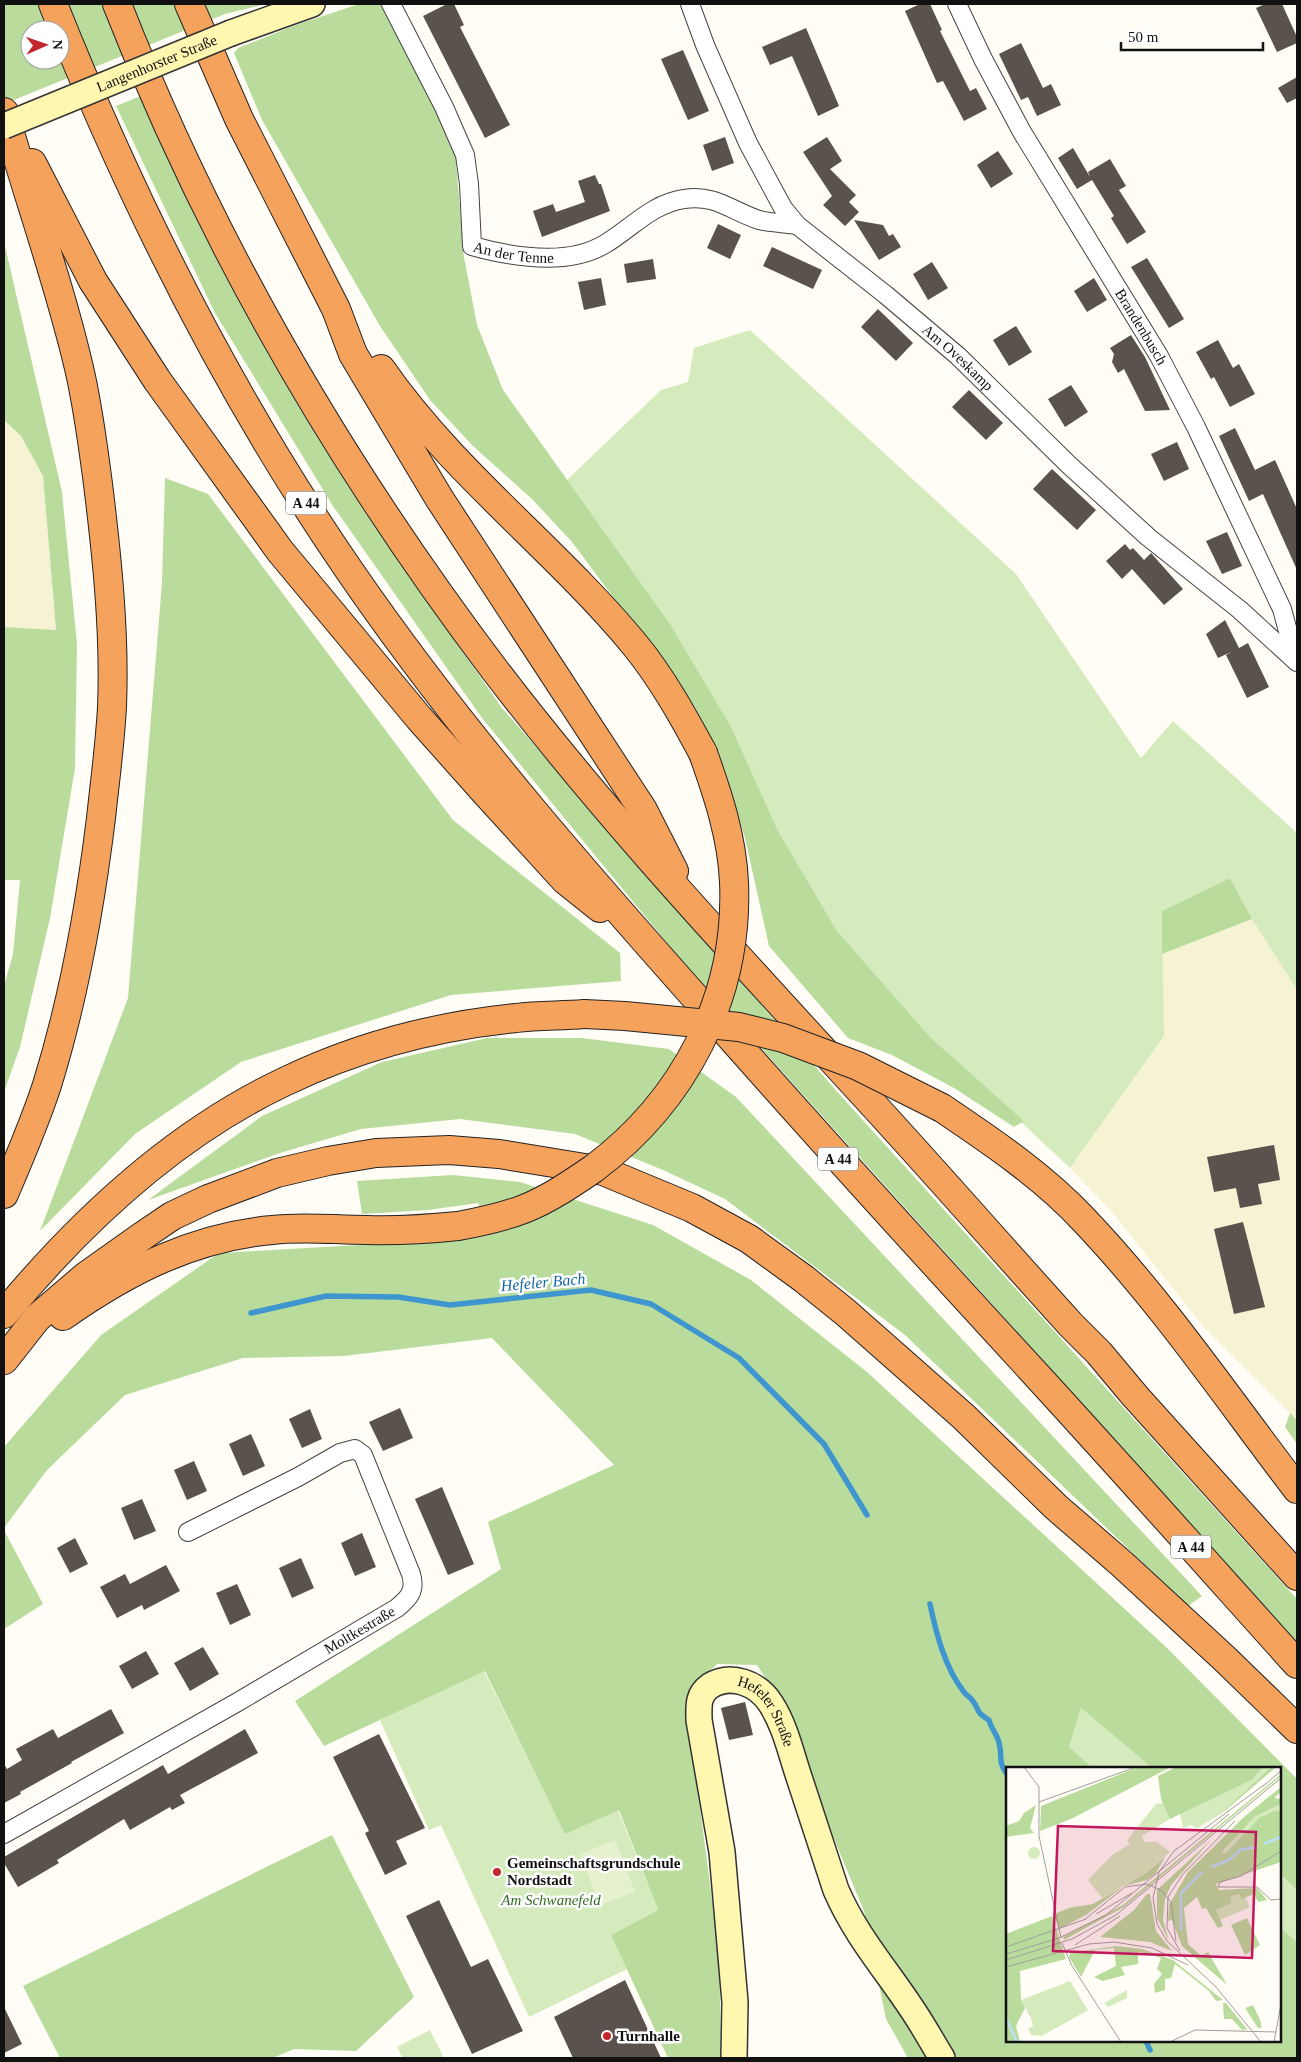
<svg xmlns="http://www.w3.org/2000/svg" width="1301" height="2062" font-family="'Times New Roman',serif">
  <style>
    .farmland { fill: #f6f3d4 }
    .green { fill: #d5ebbd }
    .forest { fill: #b9dc9c; fill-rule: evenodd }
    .pitch { fill: #e6f2cf }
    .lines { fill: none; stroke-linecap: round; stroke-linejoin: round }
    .stream { stroke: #3f96cf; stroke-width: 5.5 }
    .building { fill: #5a524d }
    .street-casing { stroke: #444; stroke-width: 20 }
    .secondary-casing { stroke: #333; stroke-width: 28 }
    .highway-casing { stroke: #222; stroke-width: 30 }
    .street { stroke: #fff; stroke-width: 18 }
    .secondary { stroke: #fff6b0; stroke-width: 25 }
    .highway { stroke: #f5a25d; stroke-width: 28 }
    .secondary-bridge-casing { stroke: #333; stroke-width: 28; stroke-linecap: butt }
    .highway-bridge-casing { stroke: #222; stroke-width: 30; stroke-linecap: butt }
    .secondary-bridge { stroke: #fff6b0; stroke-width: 25 }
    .highway-bridge { stroke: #f5a25d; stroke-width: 28 }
    .poi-dot { fill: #c4262e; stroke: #fff; stroke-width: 2 }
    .labels { text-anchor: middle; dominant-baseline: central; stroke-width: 5; stroke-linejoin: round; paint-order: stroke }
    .shield { fill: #fff; stroke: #585858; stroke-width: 1 }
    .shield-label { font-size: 14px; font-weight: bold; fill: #111 }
    .street-label { font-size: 15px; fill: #111; stroke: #fff }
    .poi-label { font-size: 15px; font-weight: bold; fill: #111; stroke: #fff; text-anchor: start }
    .park-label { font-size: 15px; font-style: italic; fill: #2f6b1f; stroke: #fff }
    .water-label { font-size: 16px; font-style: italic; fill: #1768a6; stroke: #fff }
    .inset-river { fill: none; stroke: #b9e0f7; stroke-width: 2.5 }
    .inset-road { fill: none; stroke: #a09f9a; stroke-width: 1 }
    .view { fill: #c2185b; fill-opacity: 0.15; stroke: #c2185b; stroke-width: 2.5 }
    .inset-edge { fill: none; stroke: #111; stroke-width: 2.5 }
  </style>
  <rect width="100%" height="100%" fill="#fffdf5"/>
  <g class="farmland">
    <path d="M4 420 21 436 43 476 56 630 4 627Z"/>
    <path d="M1252 919 1297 990V1420L1203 1326 1112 1212 1070 1168 1164 1036 1162 954Z"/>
  </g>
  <g class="green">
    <path d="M750 330 1016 574 1141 758 1173 721 1297 833V990L1252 919 1230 878 1162 911 1164 1036 1070 1168 931 1038 837 931 777 829 668 621 567 480 661 390 688 382 694 348Z"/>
    <path d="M484 1671 565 1833 618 1810 658 1910 611 1935 627 1969 529 2017 441 1825 429 1830 380 1720Z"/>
    <path d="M1081 1708 1152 1768H1093L1069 1747Z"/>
    <path d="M1280 1876 1297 1890V1942L1280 1927Z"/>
    <path d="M430 2030 444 2058H403L397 2047Z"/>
  </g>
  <g class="forest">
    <path d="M4 4H266L225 14 4 104ZM30 30H60V60H30Z"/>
    <path d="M359 4H382L455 150 464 257 477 325 503 390 668 621 730 725 777 829 837 931 931 1038 1024 1121 1014 1127 954 1088 892 1055 848 1038 769 946 745 838 721 759 695 707 572 542 532 499 473 446 430 400 380 326 262 120 234 53 238 48 296 25Z"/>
    <path d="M143 95 265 344 364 511 502 708 840 1095 1297 1599V1642L677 955 482 718 333 506 215 313 116 106Z"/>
    <path d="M4 242 62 492 77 644 75 768 50 918 20 1047 4 1092V986L13 954 20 880H4V627L56 630 43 476 21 436 4 420Z"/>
    <path d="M165 478 208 494 453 820 620 953 621 981 451 995 241 1062 135 1134 40 1231 128 998 162 583Z"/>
    <path d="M1230 878 1252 919 1162 954V911Z"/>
    <path d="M487 1038H582L669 1049 736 1097 1202 1596 1188 1606 905 1335 725 1199 663 1170 575 1134 460 1119 361 1129 280 1153 148 1200 262 1116 382 1062Z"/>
    <path d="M453 1175 520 1182 653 1225 751 1280 867 1372 1166 1647 1297 1779V1890L1280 1875V1768H1152L1081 1708 1069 1747 1093 1768H1007V2041H1280V1927L1297 1942V2058H908L886 2019 864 1911 770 1685 757 1665 717 1664 688 1693 691 1740 719 1952 721 2058H668L611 1935 658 1910 619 1810 565 1834 485 1671 324 1746 295 1701 501 1569 488 1522 614 1465 492 1338 344 1356 243 1358 125 1395 47 1470 4 1528V1447L101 1335 219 1253 377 1244 491 1234 478 1203 428 1210 362 1214 357 1181Z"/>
    <path d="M1290 1413 1297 1420V1444L1285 1427Z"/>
    <path d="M4 1530 43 1604 4 1629Z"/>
    <path d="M332 1835 414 1997 356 2051 294 2049 273 2058H60L23 1986Z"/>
  </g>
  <path class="pitch" d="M615 1840 635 1892 600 1905 580 1854Z"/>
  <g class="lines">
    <g class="stream">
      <path d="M251 1313 326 1296 398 1297 450 1305 591 1290 651 1304 739 1358 824 1444 867 1515"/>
      <path d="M930 1604C936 1633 945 1668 964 1692 966 1695 970 1697 972 1700 981 1711 974 1711 989 1720 991 1729 998 1735 999 1743 1003 1756 997 1761 1007 1774"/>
      <path d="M1146 2041 1150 2050"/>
    </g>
  </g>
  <g class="building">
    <path d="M447 4H454L464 25 460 27 510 125 485 138 423 16Z"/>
    <path d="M920 4H930L942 30 940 31 970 91 976 88 987 109 964 121 943 81 937 83 905 11Z"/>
    <path d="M1265 4H1282L1297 37V43L1277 52 1256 8Z"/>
    <path d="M806 28 839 106 818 116 792 56 770 65 762 47Z"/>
    <path d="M1021 43 1043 88 1051 84 1061 105 1037 116 1028 97 1021 100 999 54Z"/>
    <path d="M683 50 709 111 688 120 661 59Z"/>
    <path d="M1297 77V98L1287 103 1278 88Z"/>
    <path d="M725 137 734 163 712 171 703 145Z"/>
    <path d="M827 137 842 161 830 169 856 195 849 202 859 212 845 226 823 205 832 196 803 152Z"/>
    <path d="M1073 148 1090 177 1088 172 1110 159 1126 186 1119 190 1146 232 1127 244 1111 218 1114 216 1092 180 1077 189 1058 158Z"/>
    <path d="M998 151 1013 174 991 188 977 165Z"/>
    <path d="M595 175 599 184H601L610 211 542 237 533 211 553 204 556 212 585 202 578 181Z"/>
    <path d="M854 220 883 225 889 236 893 234 901 247 879 260Z"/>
    <path d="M718 224 741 235 730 259 707 248Z"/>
    <path d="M772 247 822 270 813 289 763 266Z"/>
    <path d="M1147 258 1184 319 1169 328 1131 267Z"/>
    <path d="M653 259 656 279 627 283 624 264Z"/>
    <path d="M932 262 948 288 928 300 913 274Z"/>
    <path d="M601 278 606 305 584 310 578 282Z"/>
    <path d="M1094 278 1107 300 1087 312 1074 291Z"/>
    <path d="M878 309 913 343 896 361 861 327Z"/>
    <path d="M1016 326 1032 352 1009 366 993 340Z"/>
    <path d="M1131 335 1145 357 1170 410 1145 411 1124 369 1118 373 1112 362 1114 354 1110 348Z"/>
    <path d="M1218 340 1233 368 1239 364 1255 394 1230 407 1214 377 1211 379 1196 352Z"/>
    <path d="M1071 385 1088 412 1065 427 1048 399Z"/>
    <path d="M969 390 1003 423 986 440 952 407Z"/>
    <path d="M1235 428 1255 470 1275 460 1297 509V570L1263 494 1249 501 1219 436Z"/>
    <path d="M1177 442 1189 469 1164 481 1151 454Z"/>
    <path d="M1052 469 1096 510 1077 530 1033 489Z"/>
    <path d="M1227 532 1242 566 1222 574 1206 541Z"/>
    <path d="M1125 544 1130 550 1133 548 1144 560 1151 553 1183 589 1164 605 1132 569 1122 579 1106 561Z"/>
    <path d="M1225 620 1239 648 1248 643 1269 687 1247 698 1226 655 1231 652 1218 658 1206 634Z"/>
    <path d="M1274 1145 1280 1180 1258 1184 1262 1204 1240 1208 1236 1188 1214 1192 1207 1157Z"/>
    <path d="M1243 1222 1265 1307 1234 1314 1214 1229Z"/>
    <path d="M400 1408 413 1438 383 1451 369 1422Z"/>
    <path d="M310 1409 322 1439 302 1448 289 1419Z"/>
    <path d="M251 1434 265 1466 243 1476 229 1444Z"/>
    <path d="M194 1461 207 1491 187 1500 174 1470Z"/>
    <path d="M442 1487 474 1564 448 1575 415 1499Z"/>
    <path d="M142 1499 156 1531 134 1540 121 1508Z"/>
    <path d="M362 1533 376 1567 355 1576 341 1543Z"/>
    <path d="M75 1538 88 1564 70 1573 57 1548Z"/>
    <path d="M301 1558 314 1588 292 1598 279 1568Z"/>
    <path d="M166 1565 180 1591 144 1610 142 1605 117 1618 100 1587 125 1574 130 1584Z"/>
    <path d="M237 1584 251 1615 230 1625 216 1593Z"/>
    <path d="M203 1647 219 1674 190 1691 174 1663Z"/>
    <path d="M146 1651 159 1674 132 1689 119 1666Z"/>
    <path d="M745 1702 753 1735 729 1740 721 1708Z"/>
    <path d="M111 1709 124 1733 71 1762 72 1763 20 1792 21 1794 4 1803V1764L7 1769 22 1760 16 1749 53 1729 58 1738Z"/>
    <path d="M245 1729 258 1753 180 1795 185 1803 172 1810 170 1807 130 1830 124 1819 57 1860 59 1863 18 1887 4 1863V1857L163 1765 168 1774Z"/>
    <path d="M379 1734 425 1828 396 1841 407 1864 385 1875 365 1833 369 1831 333 1757Z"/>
    <path d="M439 1900 471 1967 488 1959 523 2031 472 2054 406 1916Z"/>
    <path d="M625 1980 661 2058H573L554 2017Z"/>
    <path d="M4 2007 22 2044 4 2053Z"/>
  </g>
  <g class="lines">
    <g class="street-casing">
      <g id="street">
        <path id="s1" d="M391 4 444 107 465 155 469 184 472 246C512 257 567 267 605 244 632 228 651 204 684 199 716 194 731 211 759 220 771 223 785 223 797 225"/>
        <path id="s2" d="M690 4 705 45 748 143 783 208 797 225 886 295 958 356 1069 465 1148 537 1240 610 1297 662"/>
        <path id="s3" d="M957 4 983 59 1022 132 1159 356 1196 427 1282 609 1296 661"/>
        <path id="s4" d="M4 1834 236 1703 397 1608C409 1598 416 1591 411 1574L363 1455 355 1449 340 1453 298 1477 188 1532"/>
      </g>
    </g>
    <g class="secondary-casing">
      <g id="secondary">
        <path d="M231 33 312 4"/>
        <path id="s5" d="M734 2058 735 2002 722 1852 699 1720C699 1707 697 1695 710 1686 731 1673 758 1683 771 1704 784 1724 790 1749 797 1771 810 1811 823 1851 836 1890 856 1936 885 1968 912 2009 923 2025 932 2042 942 2058"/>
      </g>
    </g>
    <g class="highway-casing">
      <g id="highway">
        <path d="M53 4C132 202 228 394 349 570 462 735 594 884 727 1033 827 1146 928 1257 1030 1368 1120 1466 1208 1565 1297 1664"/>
        <path d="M117 4C210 242 340 465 494 669 609 820 739 958 867 1098 936 1173 1003 1250 1071 1325L1099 1353 1135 1396 1297 1576"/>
        <path d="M189 4 239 119 336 309 353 354 439 498 643 810 674 871"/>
        <path d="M4 112C28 197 59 282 79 368 88 406 93 446 98 484 107 557 115 633 112 707 110 744 105 781 101 818 90 908 74 998 47 1085 35 1122 19 1159 4 1194"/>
        <path d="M32 163 93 281 157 380 280 551 419 718 484 791 565 880 600 908"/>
        <path d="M381 369C453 473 555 548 635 645 662 678 683 716 703 753"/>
        <path d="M942 1108C991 1141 1043 1176 1084 1220 1163 1303 1228 1399 1297 1489"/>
        <path d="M4 1314C81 1221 174 1134 284 1082 356 1047 437 1026 516 1018 539 1015 562 1016 584 1014"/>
        <path d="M63 1316C127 1271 193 1237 272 1230 304 1226 335 1230 367 1230 398 1231 428 1229 458 1226"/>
        <path d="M4 1360 37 1318 86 1276 141 1237 172 1216 208 1199 277 1173 328 1161 376 1153 449 1150 499 1154 603 1171 692 1208 749 1239 804 1279 845 1312 964 1417 1056 1507 1122 1564 1225 1659 1297 1729"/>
      </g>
    </g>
    <use href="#street" class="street"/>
    <use href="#secondary" class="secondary"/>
    <use href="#highway" class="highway"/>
    <g class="secondary-bridge-casing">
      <g id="secondary-bridge">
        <path id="s6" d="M4 126 231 33"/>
      </g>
    </g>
    <g class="highway-bridge-casing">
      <g id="highway-bridge">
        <path d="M584 1014 625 1016 739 1027 783 1038 858 1066 942 1108"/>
        <path d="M458 1226C480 1222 503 1217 524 1209 549 1199 571 1184 593 1169 684 1101 739 997 734 882 732 837 718 795 703 753"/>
      </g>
    </g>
    <use href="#secondary-bridge" class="secondary-bridge"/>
    <use href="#highway-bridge" class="highway-bridge"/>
  </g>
  <g class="poi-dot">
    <circle cx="497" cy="1872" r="5"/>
    <circle cx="607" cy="2036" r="5"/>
  </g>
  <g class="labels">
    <g class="shield">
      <rect x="286" y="491.5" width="40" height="23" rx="4"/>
      <rect x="818" y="1147.5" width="40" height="23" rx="4"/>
      <rect x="1171" y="1535.5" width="40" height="23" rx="4"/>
    </g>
    <g class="shield-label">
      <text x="306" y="503">A 44</text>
      <text x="838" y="1159">A 44</text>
      <text x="1191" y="1547">A 44</text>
    </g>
    <g class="street-label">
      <text stroke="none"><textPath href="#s6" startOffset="165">Langenhorster Straße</textPath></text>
      <text stroke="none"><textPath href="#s1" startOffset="302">An der Tenne</textPath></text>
      <text stroke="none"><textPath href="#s3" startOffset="372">Brandenbusch</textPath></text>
      <text stroke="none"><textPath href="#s2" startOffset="455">Am Oveskamp</textPath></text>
      <text stroke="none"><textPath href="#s4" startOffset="410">Moltkestraße</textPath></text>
      <text stroke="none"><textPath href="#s5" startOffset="451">Hefeler Straße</textPath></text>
    </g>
    <g class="poi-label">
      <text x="507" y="1863">Gemeinschaftsgrundschule<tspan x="507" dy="17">Nordstadt</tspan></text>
      <text x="617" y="2036">Turnhalle</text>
    </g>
    <g class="park-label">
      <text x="551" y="1900">Am Schwanefeld</text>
    </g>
    <g class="water-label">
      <text transform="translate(543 1282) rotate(-5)">Hefeler Bach</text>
    </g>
  </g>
  <g transform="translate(1006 1767)">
    <rect width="275" height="275" fill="#fffdf5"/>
    <path d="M257 0H265L221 41 191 61 185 58 177 61 174 47 246 13ZM157 36 164 52 136 69 139 75H151L164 85 140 106 96 131 82 113 106 88 124 77 121 73 150 37ZM275 37V45L271 43 246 58 219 87 216 86 250 49ZM22 86a6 6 0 1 1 12 0a6 6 0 1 1-12 0ZM234 127 236 131 239 130 244 140 214 153 210 143 226 136 224 130ZM64 214 82 243 36 269 25 268 22 261 27 260 25 251 15 233ZM121 223V231L102 240 98 236Z" fill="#d5ebbd"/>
    <path d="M132 0H165L65 52 34 64 35 39ZM170 0H257L246 13 164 52 155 32 152 9ZM265 0H270L220 43 188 64 221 41ZM275 7V9L118 140 58 173 57 170 117 138ZM275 20V25L268 31 275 32V37L250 49 216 85 219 87 253 51 271 43 275 45V95L210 117 213 123 251 121 261 133 252 135 248 127 236 132 233 127 224 130 226 136 210 143 217 159 212 161 200 141 196 142 191 130 178 141 182 177 195 189 202 185 221 218 176 179 166 153 162 154 163 138 182 105 238 50ZM30 38 24 61 28 66 0 70V59L13 54 18 46ZM205 73 165 118 159 132 157 153 163 174 151 151V123ZM159 90 150 106 141 113 118 119 80 148 53 162 48 147 63 141 87 137 140 106ZM141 127H144L150 164 166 184 144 175 94 170 128 143ZM46 149 60 192 14 204 15 233 19 241 10 259 14 275H0V167ZM241 151 254 178 239 188 225 158ZM110 179 136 182 167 193 217 233 210 234 203 224 169 197 165 211 159 212V223L149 226 148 217 156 207 151 202 155 191 139 186 132 185V197L115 200 119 208 97 214 88 210 110 199 108 181 89 183 75 210 63 190 64 186ZM217 236H220L241 262 236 263 226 252H218ZM247 238 255 255V261H252L239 241Z" fill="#b9dc9c"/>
    <path class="inset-river" d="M258 77 275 70M205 100 223 93 234 83 249 80M175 164V126L196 105M0 251 10 273 16 275"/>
    <path class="inset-road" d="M18 0 33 20V69L55 171M257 19 275 4M33 35 130 0M275 84 235 109 214 115 212 120H251L265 133 275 132M90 147 126 126M78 153 119 120 141 117 155 123 165 135 170 174M56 176 66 199 115 275M69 178 114 149M0 180 80 152M174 184 161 161 162 130 177 107 229 54M0 187 53 171 100 148 223 47M0 193 66 172 110 148 275 11M0 200 83 177 108 175 146 181 182 198M164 275 189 263 270 265M255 275 210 220 161 174 151 157 147 131 153 105 168 84 258 18M268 275 275 237"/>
    <path class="view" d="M52 59 250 65 246 191 47 184Z"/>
    <rect width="275" height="275" class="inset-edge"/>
  </g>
  <rect width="1301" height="2062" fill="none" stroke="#111111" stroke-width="10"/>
  <g transform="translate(45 45) rotate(88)"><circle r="24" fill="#ffffff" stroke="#a0a0a0"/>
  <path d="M0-4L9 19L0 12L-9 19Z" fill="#c4262e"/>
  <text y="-8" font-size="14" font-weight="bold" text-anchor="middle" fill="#111111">N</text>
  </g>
  <path d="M1121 42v8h142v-8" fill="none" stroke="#111111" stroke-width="2.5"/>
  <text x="1128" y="42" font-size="15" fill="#111111" stroke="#ffffff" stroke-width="4" paint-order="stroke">50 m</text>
</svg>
